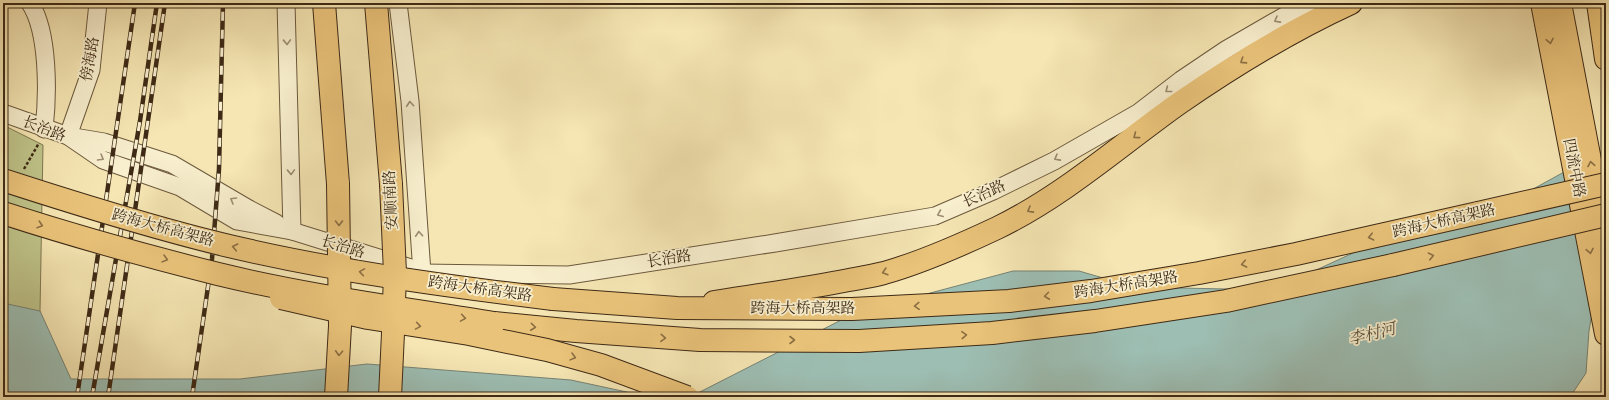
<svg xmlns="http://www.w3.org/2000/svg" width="1609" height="400" font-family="'Libre Bodoni','Noto Serif SC',serif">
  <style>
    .green { fill: #bfc48a; stroke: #7e7750 }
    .water { fill: #9dbeb3; stroke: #778374 }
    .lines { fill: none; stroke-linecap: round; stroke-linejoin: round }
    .minor-casing { stroke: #6c593d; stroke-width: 19 }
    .major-casing { stroke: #3e2a16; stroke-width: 24 }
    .highway-casing { stroke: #3e2a16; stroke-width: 24 }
    .path { stroke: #3e2a16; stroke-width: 2.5; stroke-dasharray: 3 2; stroke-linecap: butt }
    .minor { stroke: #f8efce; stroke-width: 17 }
    .major { stroke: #eac37a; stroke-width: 22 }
    .highway { stroke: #eac37a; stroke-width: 22 }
    .rail-casing { stroke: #3e2a16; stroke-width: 4.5 }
    .rail { stroke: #f8efce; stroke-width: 3; stroke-dasharray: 9; stroke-linecap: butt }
    .major-bridge-casing { stroke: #3e2a16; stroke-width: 24; stroke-linecap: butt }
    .highway-bridge-casing { stroke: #3e2a16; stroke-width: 24; stroke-linecap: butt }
    .major-bridge { stroke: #eac37a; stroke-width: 22 }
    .highway-bridge { stroke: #eac37a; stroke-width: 22 }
    .oneway { stroke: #9b8c72 }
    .oneway2 { stroke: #8b6f43 }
    .labels { text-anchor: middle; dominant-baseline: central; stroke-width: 3.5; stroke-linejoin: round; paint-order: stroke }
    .street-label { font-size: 15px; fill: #3e2a16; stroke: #f8efce }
    .water-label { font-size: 16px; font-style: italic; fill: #564f3d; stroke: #f8efce }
  </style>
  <rect width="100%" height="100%" fill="#f5e6b3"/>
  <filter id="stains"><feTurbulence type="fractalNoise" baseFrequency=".005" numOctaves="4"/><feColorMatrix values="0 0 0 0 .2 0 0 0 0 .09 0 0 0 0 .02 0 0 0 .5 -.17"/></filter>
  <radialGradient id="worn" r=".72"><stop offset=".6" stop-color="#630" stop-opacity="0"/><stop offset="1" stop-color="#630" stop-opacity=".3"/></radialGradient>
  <path class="green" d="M3 125 43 145 40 311 26 397H3Z"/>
  <path class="water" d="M1606 149V231L1589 331 1586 373 1570 397H3V303L40 311 71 379H240L367 364 571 380 650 397H690L855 313 1013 271H1079L1134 287 1273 290 1407 228 1484 216Z"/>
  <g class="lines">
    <g class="minor-casing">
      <g id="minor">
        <path d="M30 3C49 32 48 95 44 129"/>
        <path d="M286 3 292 231"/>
        <path d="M398 3 410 101 422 273"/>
        <path d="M3 113 68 136 103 160 180 187 237 221 292 231 424 272 422 273"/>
        <path d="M68 136 91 70 98 3"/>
        <path d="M74 137 104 142 172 164 249 209 276 223"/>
        <path d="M422 273 569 275 775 243 935 216 993 191 1054 161 1138 113 1181 80 1227 49 1286 15 1312 3"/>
      </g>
    </g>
    <g class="major-casing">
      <g id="major">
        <path d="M324 3 338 184"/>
        <path d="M376 3 391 184"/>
        <path d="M1542 3 1606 334"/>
        <path d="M1560 3 1606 244"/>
        <path d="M1598 3 1606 59"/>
        <path d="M714 302C759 295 804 289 849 280 860 278 872 276 884 273 923 262 961 245 997 228 1063 196 1119 146 1178 104 1233 66 1290 31 1351 3"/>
      </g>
    </g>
    <g class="highway-casing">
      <g id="highway">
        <path d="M553 299 677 308 852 309 1009 301 1091 291 1199 273 1296 254 1478 213"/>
        <path d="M494 323 576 331 700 340 859 341 992 333 1095 321 1226 301 1393 265"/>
      </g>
    </g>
    <path class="path" d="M24 169 39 143"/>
    <use href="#minor" class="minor"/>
    <use href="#major" class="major"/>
    <use href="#highway" class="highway"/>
    <g class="rail-casing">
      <g id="rail">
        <path d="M77 397 135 3"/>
        <path d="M92 397 140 121 157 3"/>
        <path d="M108 397 165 3"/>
        <path d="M192 397 212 259 219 169 223 3"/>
      </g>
    </g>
    <use href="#rail" class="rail"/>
    <g class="major-bridge-casing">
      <g id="major-bridge">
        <path d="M281 298 368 318 469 334 547 350 601 365 687 397"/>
        <path d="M336 397 340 326 338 184"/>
        <path d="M390 397 393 333 395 273 391 184"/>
      </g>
    </g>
    <g class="highway-bridge-casing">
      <g id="highway-bridge">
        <path d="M3 180C77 204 153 228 229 246 335 271 445 286 553 299"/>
        <path d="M3 213C74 236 146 256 218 274 308 296 402 308 494 323"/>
        <path d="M1478 213 1606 184"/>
        <path d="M1393 265 1606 215"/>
      </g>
    </g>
    <use href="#major-bridge" class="major-bridge"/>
    <use href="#highway-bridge" class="highway-bridge"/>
  </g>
  <defs><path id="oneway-chevron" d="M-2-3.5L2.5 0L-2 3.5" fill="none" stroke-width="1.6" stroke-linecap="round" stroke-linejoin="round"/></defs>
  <g class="oneway">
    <use href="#oneway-chevron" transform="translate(1277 20) rotate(151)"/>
    <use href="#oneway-chevron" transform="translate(287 42) rotate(88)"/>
    <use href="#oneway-chevron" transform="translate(1168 90) rotate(142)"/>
    <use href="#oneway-chevron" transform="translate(410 104) rotate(-95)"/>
    <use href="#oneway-chevron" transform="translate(101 158) rotate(30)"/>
    <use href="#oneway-chevron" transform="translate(1057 158) rotate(151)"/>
    <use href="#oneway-chevron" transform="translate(291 172) rotate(88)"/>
    <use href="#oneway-chevron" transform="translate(233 200) rotate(-150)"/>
    <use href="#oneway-chevron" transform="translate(940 214) rotate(158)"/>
    <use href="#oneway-chevron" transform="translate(419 234) rotate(-94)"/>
  </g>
  <g class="oneway2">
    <use href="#oneway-chevron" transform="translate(1550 41) rotate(79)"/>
    <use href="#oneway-chevron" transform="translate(1243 61) rotate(147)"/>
    <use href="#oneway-chevron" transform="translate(1136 136) rotate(143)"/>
    <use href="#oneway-chevron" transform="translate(1591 164) rotate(-101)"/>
    <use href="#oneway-chevron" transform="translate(1030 210) rotate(151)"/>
    <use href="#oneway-chevron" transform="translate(339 223) rotate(89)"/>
    <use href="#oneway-chevron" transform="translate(40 225) rotate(18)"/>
    <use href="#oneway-chevron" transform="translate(1371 237) rotate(167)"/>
    <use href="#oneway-chevron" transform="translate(235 247) rotate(-168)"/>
    <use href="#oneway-chevron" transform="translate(1590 251) rotate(79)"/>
    <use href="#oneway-chevron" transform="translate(1431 256) rotate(-13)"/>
    <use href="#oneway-chevron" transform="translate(165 259) rotate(15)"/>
    <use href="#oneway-chevron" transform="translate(1244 264) rotate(169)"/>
    <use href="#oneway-chevron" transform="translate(362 272) rotate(-171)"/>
    <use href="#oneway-chevron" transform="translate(885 272) rotate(164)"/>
    <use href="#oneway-chevron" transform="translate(1047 296) rotate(173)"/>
    <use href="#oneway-chevron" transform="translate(917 306) rotate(177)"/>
    <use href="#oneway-chevron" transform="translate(463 318) rotate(9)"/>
    <use href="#oneway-chevron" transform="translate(418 326) rotate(9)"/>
    <use href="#oneway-chevron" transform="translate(533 327) rotate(6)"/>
    <use href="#oneway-chevron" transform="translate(964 335) rotate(-3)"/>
    <use href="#oneway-chevron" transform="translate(663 338) rotate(4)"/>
    <use href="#oneway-chevron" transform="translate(792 340)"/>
    <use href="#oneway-chevron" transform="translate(339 353) rotate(93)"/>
    <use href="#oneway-chevron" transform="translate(573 357) rotate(15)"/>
  </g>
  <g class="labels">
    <g class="street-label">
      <text transform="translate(90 59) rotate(-80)">傍海路</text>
      <text transform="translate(44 129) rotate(21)">长治路</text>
      <text transform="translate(1574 168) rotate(79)">四流中路</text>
      <text transform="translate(984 194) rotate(-24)">长治路</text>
      <text transform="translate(391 200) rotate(-93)">安顺南路</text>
      <text transform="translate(1444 221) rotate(-13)">跨海大桥高架路</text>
      <text transform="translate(163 228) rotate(15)">跨海大桥高架路</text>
      <text transform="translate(343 247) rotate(17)">长治路</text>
      <text transform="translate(669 259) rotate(-9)">长治路</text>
      <text transform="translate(1126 285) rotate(-9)">跨海大桥高架路</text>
      <text transform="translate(480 289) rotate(8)">跨海大桥高架路</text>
      <text x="803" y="308">跨海大桥高架路</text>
    </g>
    <g class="water-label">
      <text transform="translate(1372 334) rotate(-14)">李村河</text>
    </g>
  </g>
  <rect width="1609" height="400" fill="none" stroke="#f5e6b3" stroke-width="16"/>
  <rect x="4" y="4" width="1601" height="392" fill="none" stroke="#3e2a16" stroke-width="2"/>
  <rect x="8" y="8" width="1593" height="384" fill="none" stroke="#3e2a16"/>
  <rect width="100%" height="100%" filter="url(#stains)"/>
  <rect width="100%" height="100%" fill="url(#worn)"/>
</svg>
